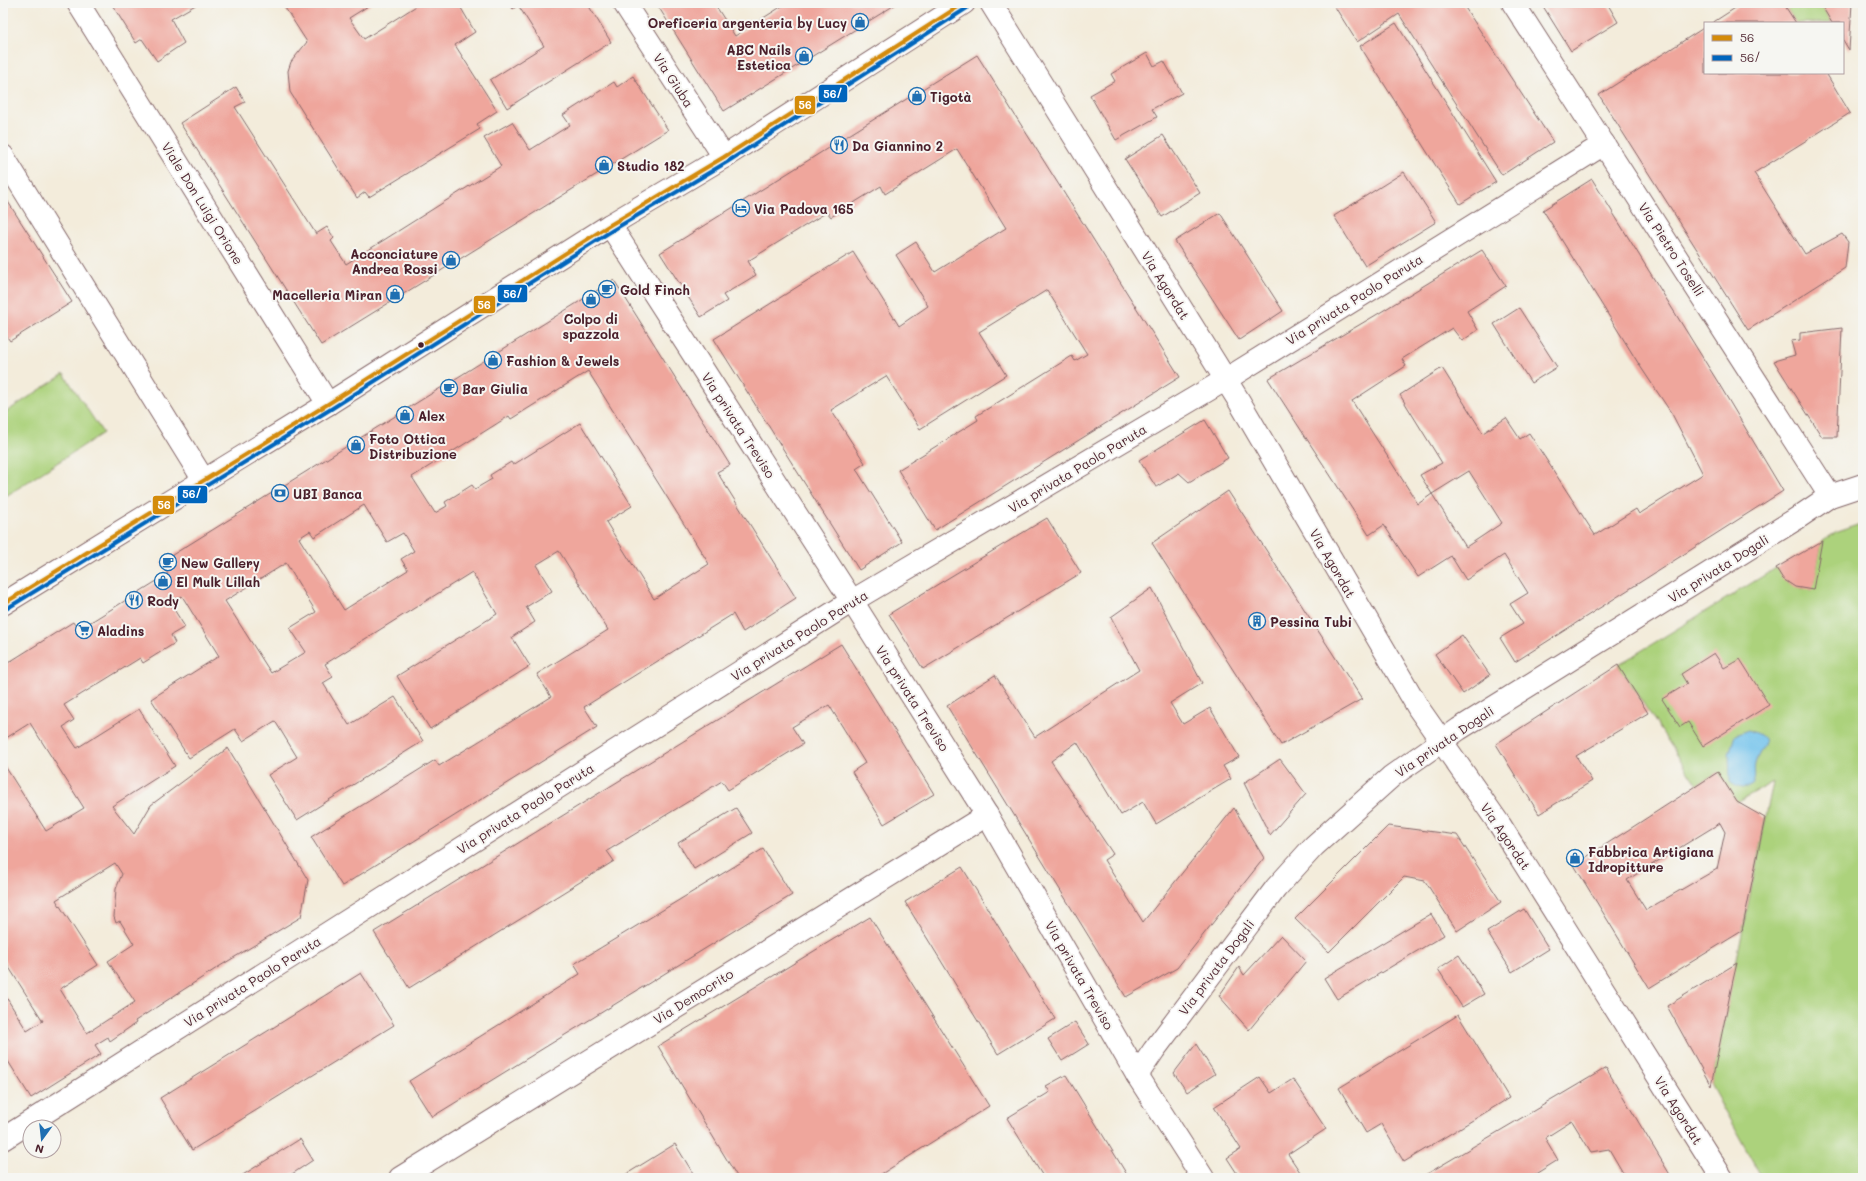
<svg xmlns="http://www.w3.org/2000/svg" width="1866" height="1181" font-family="Mali,sans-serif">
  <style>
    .green { fill: #acd27c; stroke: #7b7854 }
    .water { fill: #71c2ec; stroke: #5e708c }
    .building { fill: #efa69c; fill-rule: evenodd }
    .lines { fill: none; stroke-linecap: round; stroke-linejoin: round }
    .minor-casing { stroke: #856769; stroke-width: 24 }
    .tertiary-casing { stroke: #856769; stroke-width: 24 }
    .minor { stroke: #fff; stroke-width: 22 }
    .tertiary { stroke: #fff; stroke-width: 22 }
    .bus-1-casing { stroke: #f6f6f2; stroke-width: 7 }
    .bus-2-casing { stroke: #f6f6f2; stroke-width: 7 }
    .bus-1 { stroke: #d48b09; stroke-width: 4 }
    .bus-2 { stroke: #0065bd; stroke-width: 4 }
    .bus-dot { fill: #4a1f2b; stroke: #f6f6f2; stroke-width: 1.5 }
    .labels { text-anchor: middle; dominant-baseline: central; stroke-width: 4; stroke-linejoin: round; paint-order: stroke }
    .poi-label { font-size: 13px; font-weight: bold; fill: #4a1f2b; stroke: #f6f6f2; text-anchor: start }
    .street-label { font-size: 13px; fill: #4a1f2b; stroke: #f6f6f2 }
    .line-badge { stroke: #f6f6f2; stroke-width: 1.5 }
    .badge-label { font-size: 11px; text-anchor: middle; font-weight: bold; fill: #fff }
  </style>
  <rect width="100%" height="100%" fill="#f6f6f2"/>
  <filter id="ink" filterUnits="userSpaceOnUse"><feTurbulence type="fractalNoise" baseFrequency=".025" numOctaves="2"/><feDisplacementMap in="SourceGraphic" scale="8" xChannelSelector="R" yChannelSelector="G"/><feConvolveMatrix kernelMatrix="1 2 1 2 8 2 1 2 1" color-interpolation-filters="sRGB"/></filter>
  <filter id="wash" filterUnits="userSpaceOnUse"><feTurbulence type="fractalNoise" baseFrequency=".012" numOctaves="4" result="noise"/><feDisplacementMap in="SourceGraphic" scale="16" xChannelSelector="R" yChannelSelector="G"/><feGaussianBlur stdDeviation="0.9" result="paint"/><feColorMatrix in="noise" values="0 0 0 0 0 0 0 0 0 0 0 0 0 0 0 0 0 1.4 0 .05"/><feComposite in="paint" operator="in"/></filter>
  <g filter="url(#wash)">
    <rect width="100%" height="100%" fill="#f3ecdb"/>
    <g class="green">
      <path d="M1783 3H1820L1832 23H1796Z"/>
      <path d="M64 374 103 433 3 498V414Z"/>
      <path d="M1863 523V1178H1762L1711 1086 1773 782 1737 802 1718 772 1697 785 1618 665 1776 568C1787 585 1794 587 1812 590L1822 541 1837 532Z"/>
    </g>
    <path class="water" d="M1748 730C1778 739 1759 747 1755 764 1753 772 1757 777 1752 785 1744 790 1737 788 1730 783L1729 754 1735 735Z"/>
    <g id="blocks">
      <g class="building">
        <path d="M111 3H199L171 19 184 43 157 61 142 39 136 43Z"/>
        <path d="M282 3H373L349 18 364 39 421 3H458L475 32 455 45 497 111 477 124 480 129 369 197 365 192 357 198 290 92 288 71 291 62 307 42Z"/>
        <path d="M509 3H587L611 42 507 108 490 80 544 46 518 5 513 9Z"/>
        <path d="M656 3H714L735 36 787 3H898L724 111Z"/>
        <path d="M1341 3H1462L1553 142 1502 175 1399 14 1357 42 1335 7Z"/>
        <path d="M1541 3H1607L1618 22 1571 51Z"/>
        <path d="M1743 3H1783L1796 23H1712Z"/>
        <path d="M1820 3H1852L1849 50 1843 40V23H1832Z"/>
        <path d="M1396 23 1496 182 1460 204 1360 46Z"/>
        <path d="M1705 27V73H1826L1850 113 1754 173 1805 254 1842 234 1848 242 1845 268 1748 330 1599 95Z"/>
        <path d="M1147 53 1154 66 1164 61 1182 93 1152 109 1157 117 1116 140 1090 95 1115 81 1111 74Z"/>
        <path d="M977 55 1180 377 935 530 898 470 978 420 976 416 1072 356 1075 361 1087 354 1047 290 979 332 1006 375 920 429 886 376 831 410 865 463 856 469 902 542 859 570 714 339 853 252 899 326 928 306 896 255 916 242 935 272 1006 228 957 149 885 194 881 186 831 217 827 212 748 261 756 275 723 295 727 301 701 317 660 253Z"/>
        <path d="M633 76 668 130 321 345 180 123 236 87 245 102 235 107 316 234 327 227 334 238 331 241 346 264 501 166 484 138 512 122 530 150 570 125 563 115 614 82 617 87Z"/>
        <path d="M1163 135 1200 193 1162 217 1125 159Z"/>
        <path d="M1404 172 1436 222 1365 266 1334 216Z"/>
        <path d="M1592 179 1719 384 1783 491 1515 662 1500 638 1523 624 1510 604 1528 593 1504 555 1466 580 1451 556 1418 577 1384 525 1369 535 1268 379 1376 315 1482 250 1506 286 1467 311 1478 330 1462 341 1452 328 1402 359 1406 366 1352 401 1418 504 1432 494 1420 475 1442 463 1400 395 1442 368 1483 433 1506 418 1520 439 1529 433 1595 535 1636 509 1639 514 1703 474 1672 414 1640 366 1543 210ZM1469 471 1502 523 1466 547 1432 494Z"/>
        <path d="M3 194 72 302 10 341 3 331Z"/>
        <path d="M1220 213 1283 311 1239 340 1175 241Z"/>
        <path d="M614 280 730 465 717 472 796 598 743 632 733 614 584 707 597 727 342 886 311 837 435 760 439 766 551 697 537 674 608 630 559 551 536 565 552 591 526 607 535 622 512 637 530 666 430 729 397 676 497 614 472 572 325 664 333 677 323 683 349 725 395 697 423 741 297 820 268 775 297 757 275 721 243 741 235 729 189 758 151 699 219 656 182 596 170 603 185 627 171 635 175 643 143 663 140 658 64 705 74 720 63 727 77 748 139 709 175 766 112 806 134 834 151 805 228 748 308 880 301 917 220 966 135 1021 136 1023 110 1041 108 1037 95 1045 101 1054 31 1098 3 1053V992L27 1031 43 1021 3 958V763L46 831 84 808 30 723 3 740V666L73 622 78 630 168 574 161 562ZM588 371 709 564 654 599 606 522 632 506 580 423 513 465 511 462 490 475 492 479 475 489 472 485 445 502 447 506 435 513 412 477 509 416 511 419ZM364 505 387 542 403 533 414 551 401 559 408 570 344 610 299 538 310 531 314 537ZM286 563 316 612 290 628 306 652 271 673 225 601ZM115 863 122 874 116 889 114 917 116 923 120 921 134 944 108 961 135 1002 87 1033 60 989 98 965 56 900Z"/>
        <path d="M1519 308 1557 367 1531 383 1494 324Z"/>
        <path d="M1842 328 1837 437H1822L1774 361 1795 355 1791 341 1800 340V333Z"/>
        <path d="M1205 420 1228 458 1189 482 1179 473 1156 487 1139 460Z"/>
        <path d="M1228 491 1362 699 1281 745 1152 543Z"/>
        <path d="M1047 518 1081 573 923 669 889 614Z"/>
        <path d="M1822 541 1813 590 1795 587 1783 579 1776 568Z"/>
        <path d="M1152 588 1202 683 1170 703 1183 724 1210 708 1239 757 1223 766 1231 779 1156 824 1143 802 1121 815 1077 742 1051 761 1113 854 1104 860 1143 922 1234 808 1264 858 1177 968 1126 997 947 706 995 675 1035 737 1139 670 1111 617Z"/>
        <path d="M1462 635 1490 675 1463 694 1435 654Z"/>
        <path d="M841 644 934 794 884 824 852 772 865 763 829 705 792 727 803 744 728 790 722 781 607 851 614 861 409 988 374 932Z"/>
        <path d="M1714 653 1724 668 1740 659 1769 705 1703 746 1688 722 1680 727 1662 699 1687 684 1681 674Z"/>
        <path d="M1618 665 1648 713 1576 756 1592 781 1539 814 1496 744Z"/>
        <path d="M1280 759 1306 794 1270 835 1244 783Z"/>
        <path d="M1718 772 1737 802 1765 818 1742 931 1649 988 1574 865ZM1720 823 1725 832 1717 869 1646 910 1627 880Z"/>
        <path d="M736 808 752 833 694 869 678 843Z"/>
        <path d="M1388 826 1457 835 1501 902 1457 931 1425 881 1404 877 1329 952 1295 919Z"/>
        <path d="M763 849 792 895 432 1117 409 1081 580 974 574 964Z"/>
        <path d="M962 867 1055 1019 998 1054 905 902Z"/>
        <path d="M1524 909 1549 949 1512 972 1487 932Z"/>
        <path d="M1431 914 1444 935 1337 999 1324 978Z"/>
        <path d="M870 917 989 1106 875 1178H738L658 1046Z"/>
        <path d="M1281 935 1306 961 1249 1030 1219 996 1239 967 1244 975Z"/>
        <path d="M1459 955 1484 994 1462 1007 1438 969Z"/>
        <path d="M1737 963 1733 980 1711 1086 1667 1006Z"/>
        <path d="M361 973 394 1025 192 1150 160 1098Z"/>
        <path d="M1458 1015 1509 1098 1404 1162 1381 1124 1366 1133 1339 1088Z"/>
        <path d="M1075 1022 1089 1044 1062 1061 1048 1039Z"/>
        <path d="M1196 1044 1215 1074 1187 1092 1174 1073Z"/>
        <path d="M1606 1068 1672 1178H1626L1609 1149 1591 1152 1572 1121 1545 1138 1558 1160 1529 1178H1420Z"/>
        <path d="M1066 1075 1129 1178H1044L1007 1118 1050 1092 1046 1086Z"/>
        <path d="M1260 1077 1271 1093 1293 1079 1326 1129 1288 1154 1304 1178H1240L1227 1158 1241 1149 1214 1107Z"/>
        <path d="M300 1139 313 1160 286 1178H238Z"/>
        <path d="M675 1144 696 1178H620Z"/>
      </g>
    </g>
  </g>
  <g filter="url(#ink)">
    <use href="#blocks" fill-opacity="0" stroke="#856769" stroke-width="1"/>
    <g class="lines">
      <g class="minor-casing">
        <g id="minor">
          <path d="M78 3 328 404"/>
          <path d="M624 3 724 157"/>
          <path d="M991 3 1239 401 1419 709 1500 825 1722 1178"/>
          <path d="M1513 3 1830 496"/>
          <path d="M3 156 203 479"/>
          <path d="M610 225 852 601 987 815 1137 1075 1203 1178"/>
          <path d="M1137 1075 1154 1050 1276 888 1314 846 1392 776 1459 729 1796 519 1830 496 1863 485"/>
          <path d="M3 1139 852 601 1225 380 1604 144"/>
          <path d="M400 1178 987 815"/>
        </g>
      </g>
      <g class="tertiary-casing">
        <path id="tertiary" d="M3 604 328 404 610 225 724 157 964 3"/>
      </g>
      <use href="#minor" class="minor"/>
      <use href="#tertiary" class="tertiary"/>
      <g class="bus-1-casing">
        <path id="bus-1" d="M3 604 328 404 610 225 724 157 964 3"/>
      </g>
      <g class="bus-2-casing">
        <path id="bus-2" d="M6 609 331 409 613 230 727 162 967 8"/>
      </g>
      <use href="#bus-1" class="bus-1"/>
      <use href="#bus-2" class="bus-2"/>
    </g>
  </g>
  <defs>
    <g id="shop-ring" transform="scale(0.9)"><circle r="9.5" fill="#f6f6f2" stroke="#1f6fb2" stroke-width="1.5"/><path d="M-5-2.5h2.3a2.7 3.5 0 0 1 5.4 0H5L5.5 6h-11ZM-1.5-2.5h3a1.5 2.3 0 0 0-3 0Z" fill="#1f6fb2"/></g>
    <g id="restaurant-ring" transform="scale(0.9)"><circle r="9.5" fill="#f6f6f2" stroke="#1f6fb2" stroke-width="1.5"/><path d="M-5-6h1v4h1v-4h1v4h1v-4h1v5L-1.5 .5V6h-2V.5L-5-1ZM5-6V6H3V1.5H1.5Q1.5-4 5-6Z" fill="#1f6fb2"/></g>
    <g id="hotel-ring" transform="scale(0.9)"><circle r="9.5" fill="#f6f6f2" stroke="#1f6fb2" stroke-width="1.5"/><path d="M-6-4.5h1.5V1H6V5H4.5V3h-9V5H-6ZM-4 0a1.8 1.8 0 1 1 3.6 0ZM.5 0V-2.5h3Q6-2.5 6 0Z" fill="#1f6fb2"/></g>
    <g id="cafe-ring" transform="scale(0.9)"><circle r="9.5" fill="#f6f6f2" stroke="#1f6fb2" stroke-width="1.5"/><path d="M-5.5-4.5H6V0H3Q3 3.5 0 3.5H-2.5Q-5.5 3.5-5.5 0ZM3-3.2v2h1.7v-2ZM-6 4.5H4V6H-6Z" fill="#1f6fb2"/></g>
    <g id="bank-ring" transform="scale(0.9)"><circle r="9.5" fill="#f6f6f2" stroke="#1f6fb2" stroke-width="1.5"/><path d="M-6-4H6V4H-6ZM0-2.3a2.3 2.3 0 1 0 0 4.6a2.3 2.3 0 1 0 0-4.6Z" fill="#1f6fb2"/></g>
    <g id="building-ring" transform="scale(0.9)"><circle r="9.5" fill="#f6f6f2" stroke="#1f6fb2" stroke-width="1.5"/><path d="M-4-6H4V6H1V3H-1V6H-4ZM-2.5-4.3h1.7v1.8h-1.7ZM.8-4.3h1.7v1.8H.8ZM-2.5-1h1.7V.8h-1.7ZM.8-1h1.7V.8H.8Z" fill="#1f6fb2"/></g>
    <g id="supermarket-ring" transform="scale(0.9)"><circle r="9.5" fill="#f6f6f2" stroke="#1f6fb2" stroke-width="1.5"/><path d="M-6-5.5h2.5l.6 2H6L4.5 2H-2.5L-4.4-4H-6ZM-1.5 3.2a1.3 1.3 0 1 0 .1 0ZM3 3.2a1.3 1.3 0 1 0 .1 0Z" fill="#1f6fb2"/></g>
  </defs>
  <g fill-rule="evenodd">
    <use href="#shop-ring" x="860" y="22"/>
    <use href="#shop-ring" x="804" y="56"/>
    <use href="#shop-ring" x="917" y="96"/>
    <use href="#restaurant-ring" x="839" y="145"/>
    <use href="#shop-ring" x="604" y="165"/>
    <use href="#hotel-ring" x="741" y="208"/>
    <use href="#shop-ring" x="451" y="260"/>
    <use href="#cafe-ring" x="607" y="289"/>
    <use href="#shop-ring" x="395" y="294"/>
    <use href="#shop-ring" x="591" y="299"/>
    <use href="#shop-ring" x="493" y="360"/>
    <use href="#cafe-ring" x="449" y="388"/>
    <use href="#shop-ring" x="405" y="415"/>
    <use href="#shop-ring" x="356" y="445"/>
    <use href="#bank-ring" x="280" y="493"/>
    <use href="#cafe-ring" x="168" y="562"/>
    <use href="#shop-ring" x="163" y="581"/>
    <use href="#restaurant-ring" x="134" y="600"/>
    <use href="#building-ring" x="1257" y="621"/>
    <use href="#supermarket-ring" x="84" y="630"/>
    <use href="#shop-ring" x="1575" y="858"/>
  </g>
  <circle class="bus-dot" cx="421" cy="345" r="3.5"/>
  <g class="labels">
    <g class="poi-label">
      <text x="847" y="22" text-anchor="end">Oreficeria argenteria by Lucy</text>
      <text x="791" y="49" text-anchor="end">ABC Nails<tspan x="791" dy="15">Estetica</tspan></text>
      <text x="930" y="96">Tigotà</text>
      <text x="852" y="145">Da Giannino 2</text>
      <text x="617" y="165">Studio 182</text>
      <text x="754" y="208">Via Padova 165</text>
      <text x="438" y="253" text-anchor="end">Acconciature<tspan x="438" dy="15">Andrea Rossi</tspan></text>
      <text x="620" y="289">Gold Finch</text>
      <text x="382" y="294" text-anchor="end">Macelleria Miran</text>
      <text x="591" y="318" text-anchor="middle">Colpo di<tspan x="591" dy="15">spazzola</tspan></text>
      <text x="506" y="360">Fashion &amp; Jewels</text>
      <text x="462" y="388">Bar Giulia</text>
      <text x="418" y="415">Alex</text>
      <text x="369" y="438">Foto Ottica<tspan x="369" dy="15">Distribuzione</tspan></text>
      <text x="293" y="493">UBI Banca</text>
      <text x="181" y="562">New Gallery</text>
      <text x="176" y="581">El Mulk Lillah</text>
      <text x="147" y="600">Rody</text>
      <text x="1270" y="621">Pessina Tubi</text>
      <text x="97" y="630">Aladins</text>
      <text x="1588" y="851">Fabbrica Artigiana<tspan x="1588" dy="15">Idropitture</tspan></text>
    </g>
    <g class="street-label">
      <text transform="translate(674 80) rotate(57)">Via Giuba</text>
      <text transform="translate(203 203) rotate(58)">Viale Don Luigi Orione</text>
      <text transform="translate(1672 249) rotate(57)">Via Pietro Toselli</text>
      <text transform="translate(1166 285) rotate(58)">Via Agordat</text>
      <text transform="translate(1354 299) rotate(-32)">Via privata Paolo Paruta</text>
      <text transform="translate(739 425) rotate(57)">Via privata Treviso</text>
      <text transform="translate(1077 468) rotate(-31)">Via privata Paolo Paruta</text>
      <text transform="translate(1333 563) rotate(60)">Via Agordat</text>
      <text transform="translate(1718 568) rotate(-32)">Via privata Dogali</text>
      <text transform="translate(799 635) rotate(-32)">Via privata Paolo Paruta</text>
      <text transform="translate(913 698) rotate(57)">Via privata Treviso</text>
      <text transform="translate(1444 741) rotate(-34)">Via privata Dogali</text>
      <text transform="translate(525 808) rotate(-32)">Via privata Paolo Paruta</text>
      <text transform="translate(1506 836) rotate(56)">Via Agordat</text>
      <text transform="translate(1216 967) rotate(-53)">Via privata Dogali</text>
      <text transform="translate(1080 975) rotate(60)">Via privata Treviso</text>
      <text transform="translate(252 981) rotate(-32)">Via privata Paolo Paruta</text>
      <text transform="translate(693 996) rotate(-32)">Via Democrito</text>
      <text transform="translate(1679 1110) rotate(58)">Via Agordat</text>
    </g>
  </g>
  <g class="line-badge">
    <rect x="818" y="84" width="30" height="19" rx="4" fill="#0065bd"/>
    <rect x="794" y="95" width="22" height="20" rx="4" fill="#d48b09"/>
    <rect x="497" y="284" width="31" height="19" rx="4" fill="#0065bd"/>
    <rect x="473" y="295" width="23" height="19" rx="4" fill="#d48b09"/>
    <rect x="177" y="485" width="31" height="19" rx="4" fill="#0065bd"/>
    <rect x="152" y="495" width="23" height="20" rx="4" fill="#d48b09"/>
  </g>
  <g class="badge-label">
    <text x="833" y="98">56/</text>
    <text x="805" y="109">56</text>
    <text x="513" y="298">56/</text>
    <text x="484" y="309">56</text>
    <text x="192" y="498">56/</text>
    <text x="164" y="509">56</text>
  </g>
  <rect width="1866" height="1181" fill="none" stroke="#f6f6f2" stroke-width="16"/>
  <rect x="1704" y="22" width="140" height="52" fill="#f6f6f2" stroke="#b1a0a2"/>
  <rect x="1712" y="35" width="20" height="6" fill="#d48b09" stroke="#b1a0a2"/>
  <text x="1740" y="42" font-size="12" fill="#4a1f2b">56</text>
  <rect x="1712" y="55" width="20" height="6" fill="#0065bd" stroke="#b1a0a2"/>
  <text x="1740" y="62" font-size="12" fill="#4a1f2b">56/</text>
  <g transform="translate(42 1139) rotate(195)"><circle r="19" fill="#f6f6f2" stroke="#b1a0a2"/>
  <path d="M0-3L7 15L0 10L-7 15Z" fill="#1f6fb2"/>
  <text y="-6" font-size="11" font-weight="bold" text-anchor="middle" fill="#4a1f2b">N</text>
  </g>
</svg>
